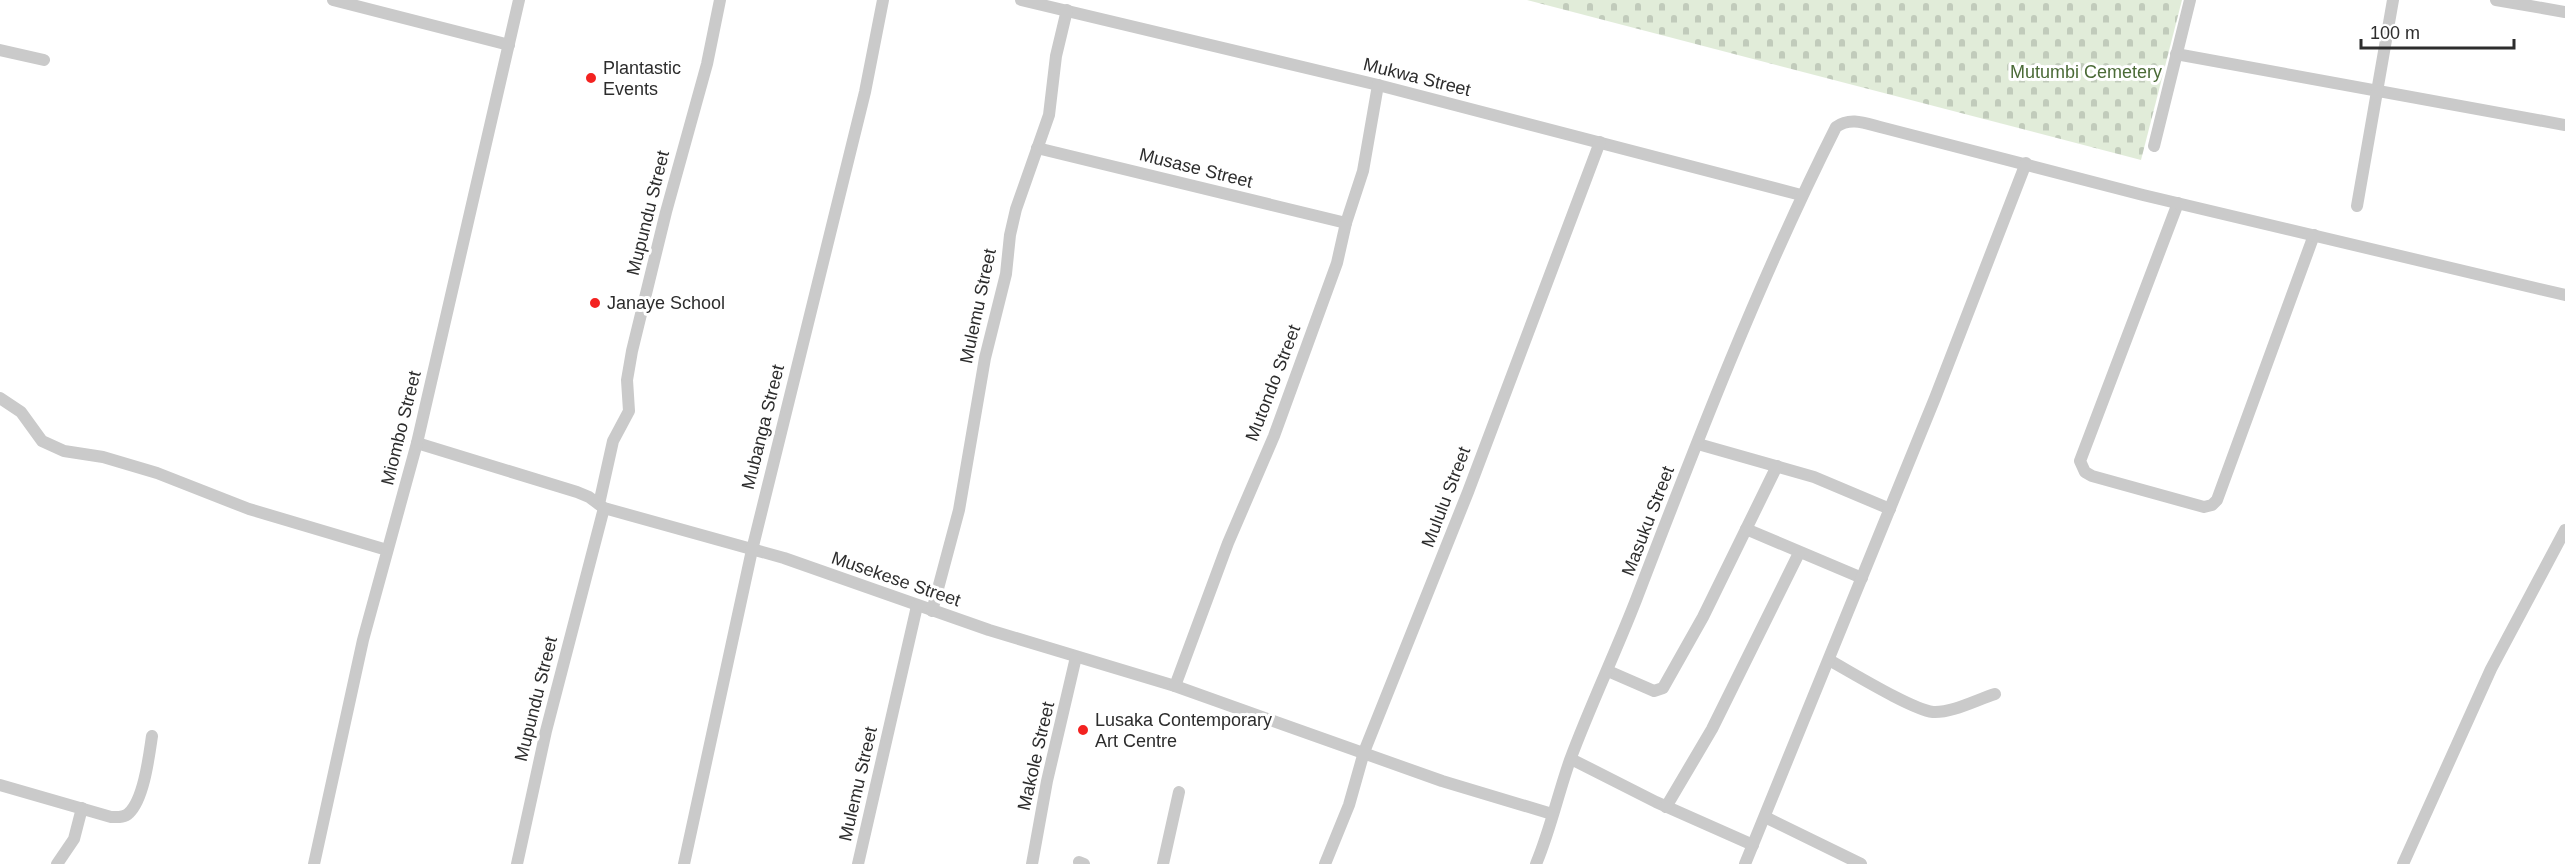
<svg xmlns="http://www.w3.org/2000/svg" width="2565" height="864" font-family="Arial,sans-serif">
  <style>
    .cemetery { fill: url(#cemetery-stones) }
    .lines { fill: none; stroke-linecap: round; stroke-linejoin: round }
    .minor { stroke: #cacaca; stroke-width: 12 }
    .poi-dot { fill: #f32220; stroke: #fff; stroke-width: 2 }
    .labels { text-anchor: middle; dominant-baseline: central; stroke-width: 6; stroke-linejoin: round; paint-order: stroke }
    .poi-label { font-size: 18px; fill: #2d2d2d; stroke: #fff; text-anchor: start }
    .park-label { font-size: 18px; fill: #4b6b37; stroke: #fff }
    .street-label { font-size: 18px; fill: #2d2d2d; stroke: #fff }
  </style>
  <defs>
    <pattern id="cemetery-stones" width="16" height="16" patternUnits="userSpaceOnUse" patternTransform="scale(1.5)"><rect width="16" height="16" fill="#e1ecd9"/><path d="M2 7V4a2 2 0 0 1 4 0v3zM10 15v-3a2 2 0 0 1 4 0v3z" fill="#c1cbbb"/></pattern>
  </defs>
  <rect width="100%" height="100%" fill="#fff"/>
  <path class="cemetery" d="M1527 0H2182L2141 160Z"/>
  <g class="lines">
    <g class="minor">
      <path d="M333 0 509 45"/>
      <path d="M1021 0 1378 85 1801 195"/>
      <path d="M2496 0 2565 12"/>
      <path d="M0 50 44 60"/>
      <path d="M2176 54 2565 125"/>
      <path d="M2154 146 2190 0"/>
      <path d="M1037 148 1346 223"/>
      <path d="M2178 203 2080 461 2085 472 2092 476 2204 507 2212 505 2217 500 2314 235"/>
      <path d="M2357 206 2393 0"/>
      <path d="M0 398 21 412 42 441 64 451 103 457 157 473 249 509 387 550"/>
      <path d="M417 443 577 492 589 497 604 508 784 558 989 630 1175 686 1442 781 1552 814"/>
      <path d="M1698 444 1814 477 1890 509"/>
      <path d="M599 504 613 441 629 411 627 380 632 351 666 212 707 64 720 0"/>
      <path d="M1746 529 1862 578"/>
      <path d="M932 611 959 510 985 358 1006 274 1010 235 1016 209 1049 115 1056 56 1067 10"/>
      <path d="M1829 660C1851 672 1911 709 1933 712 1952 713 1976 700 1995 694"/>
      <path d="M1608 671 1654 691 1663 688 1703 617 1777 466"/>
      <path d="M1175 686 1228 543 1274 436 1337 263 1346 223 1363 171 1378 85"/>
      <path d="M1571 759 1656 802 1753 845"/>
      <path d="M0 785 111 817C118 817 124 818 129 813 144 799 149 756 152 736"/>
      <path d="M1666 807 1712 729 1799 553"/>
      <path d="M1765 817 1861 864"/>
      <path d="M1079 862 1084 864"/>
      <path d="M57 864 74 839 82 808"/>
      <path d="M314 864 363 640 417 443 519 0"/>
      <path d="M517 864 546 731 604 508"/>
      <path d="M684 864 752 550 865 92 883 0"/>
      <path d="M858 864 917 606"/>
      <path d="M1032 864 1047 781 1076 657"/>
      <path d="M1163 864 1179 792"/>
      <path d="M1325 864 1349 805 1364 752 1468 492 1600 142"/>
      <path d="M1536 864C1550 831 1558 794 1570 760 1590 706 1615 654 1636 600 1697 441 1759 280 1836 127 1851 116 1867 124 1884 128L2143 195 2565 295"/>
      <path d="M1745 864 1935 398 2026 163"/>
      <path d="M2403 864 2491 669 2565 530"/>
    </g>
  </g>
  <g class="poi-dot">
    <circle cx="591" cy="78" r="6"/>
    <circle cx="595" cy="303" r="6"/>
    <circle cx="1083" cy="730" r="6"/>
  </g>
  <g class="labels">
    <g class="poi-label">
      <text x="603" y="68">Plantastic<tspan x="603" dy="21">Events</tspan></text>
      <text x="607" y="303">Janaye School</text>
      <text x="1095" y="720">Lusaka Contemporary<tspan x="1095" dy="21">Art Centre</tspan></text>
    </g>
    <g class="park-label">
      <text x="2086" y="72">Mutumbi Cemetery</text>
    </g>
    <g class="street-label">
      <text transform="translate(1417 77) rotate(14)">Mukwa Street</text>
      <text transform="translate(1196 168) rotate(14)">Musase Street</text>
      <text transform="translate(648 213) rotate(-76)">Mupundu Street</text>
      <text transform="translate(978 306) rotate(-78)">Mulemu Street</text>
      <text transform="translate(1273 383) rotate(-69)">Mutondo Street</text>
      <text transform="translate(763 427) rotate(-76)">Mubanga Street</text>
      <text transform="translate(401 428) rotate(-76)">Miombo Street</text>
      <text transform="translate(1446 497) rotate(-69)">Mululu Street</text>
      <text transform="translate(1648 521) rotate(-69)">Masuku Street</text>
      <text transform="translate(896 579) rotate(19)">Musekese Street</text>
      <text transform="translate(536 699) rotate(-76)">Mupundu Street</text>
      <text transform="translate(1036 756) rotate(-77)">Makole Street</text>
      <text transform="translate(858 784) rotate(-77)">Mulemu Street</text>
    </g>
  </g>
  <path d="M2361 39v9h153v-9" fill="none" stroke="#2d2d2d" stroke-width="3"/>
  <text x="2370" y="39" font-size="18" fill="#2d2d2d" stroke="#ffffff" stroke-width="4.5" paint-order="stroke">100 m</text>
</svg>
